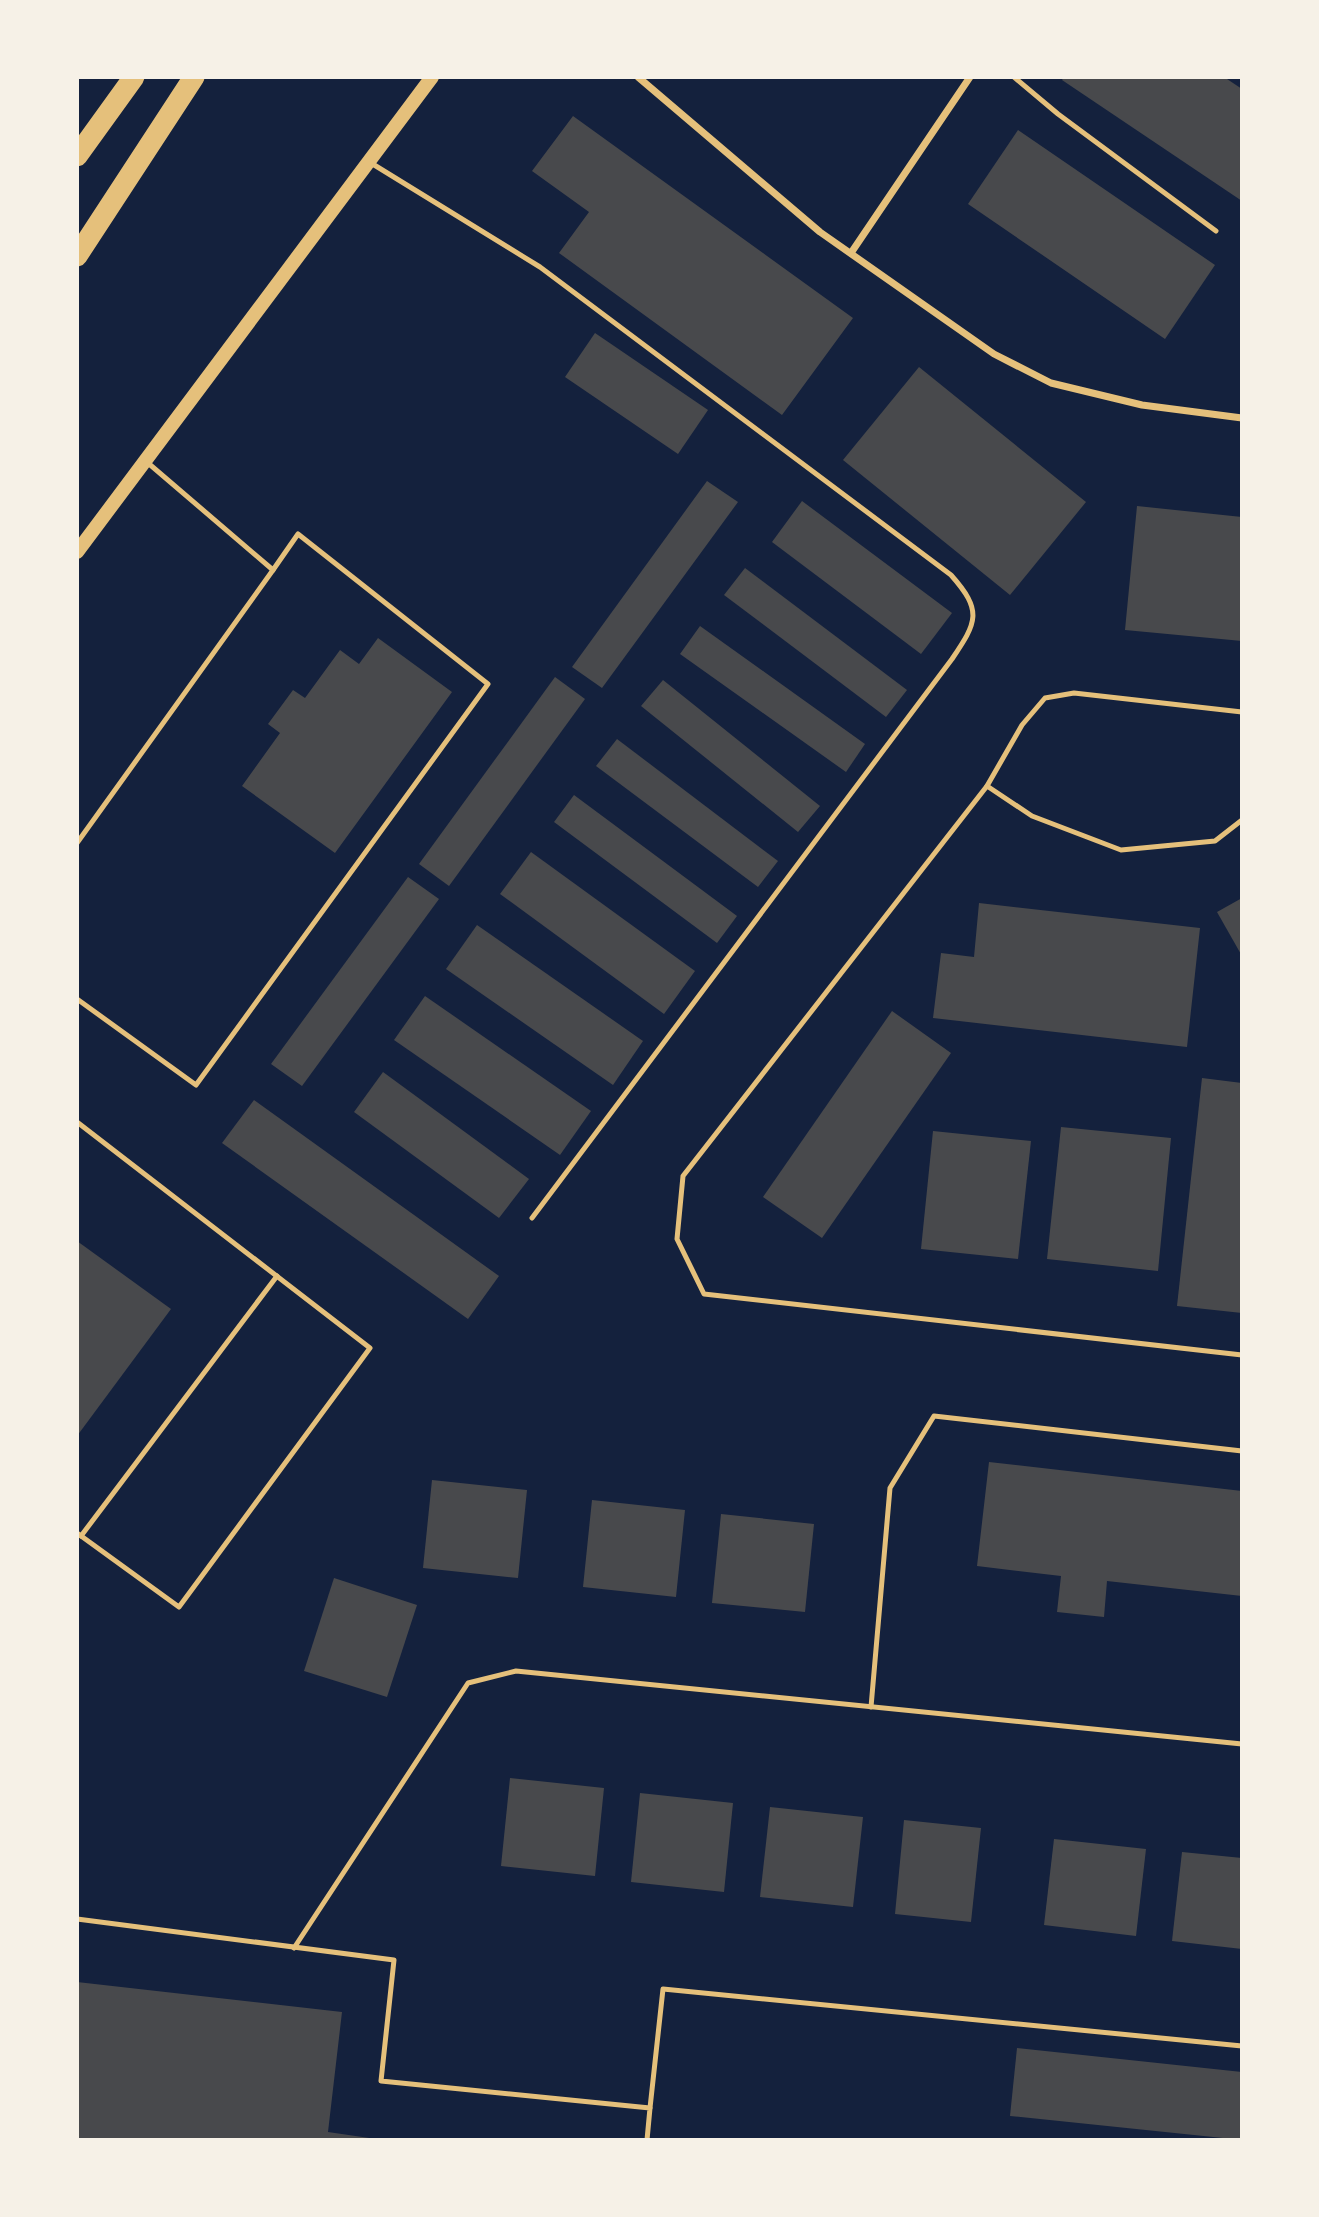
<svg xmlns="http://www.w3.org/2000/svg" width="1319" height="2217" font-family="'Noto Serif',serif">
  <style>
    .building { fill: #48494c }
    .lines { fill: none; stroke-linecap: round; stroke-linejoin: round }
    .service { stroke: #e5c07b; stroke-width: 5 }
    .minor { stroke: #e5c07b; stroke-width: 7 }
    .secondary { stroke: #e5c07b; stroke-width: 14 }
    .motorway { stroke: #e5c07b; stroke-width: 21 }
  </style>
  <rect width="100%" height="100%" fill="#14213d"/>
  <g class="building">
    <path d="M1064 77H1224L1242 89V201L1062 80Z"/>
    <path d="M573 116 853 318 782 415 559 253 589 212 532 171Z"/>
    <path d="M1018 130 1215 265 1165 339 968 204Z"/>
    <path d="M595 333 708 410 678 454 565 377Z"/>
    <path d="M919 367 1086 502 1010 595 843 460Z"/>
    <path d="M707 481 738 502 602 688 572 667Z"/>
    <path d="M802 501 952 613 921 654 772 542Z"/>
    <path d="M1137 506 1242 517V641L1125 630Z"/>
    <path d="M745 568 907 690 886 717 724 595Z"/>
    <path d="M700 626 865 744 846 772 680 654Z"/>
    <path d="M378 638 452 692 335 853 242 786 280 733 268 724 293 690 305 698 340 650 359 664Z"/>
    <path d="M555 677 585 699 449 886 419 864Z"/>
    <path d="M663 680 820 806 798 832 641 706Z"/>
    <path d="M617 739 778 861 758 887 596 766Z"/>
    <path d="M574 795 737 916 717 943 554 822Z"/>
    <path d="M531 852 695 971 664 1014 500 894Z"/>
    <path d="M408 877 439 899 302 1086 271 1064Z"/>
    <path d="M1242 898V956L1217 912Z"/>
    <path d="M979 903 1200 928 1187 1047 933 1018 941 953 974 957Z"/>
    <path d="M477 925 643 1041 613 1085 446 969Z"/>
    <path d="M425 996 591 1111 560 1155 394 1040Z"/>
    <path d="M892 1011 951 1053 822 1238 763 1197Z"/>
    <path d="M383 1072 529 1179 499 1218 354 1112Z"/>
    <path d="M1202 1078 1242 1083V1313L1177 1306Z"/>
    <path d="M254 1100 499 1276 468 1319 222 1143Z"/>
    <path d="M1061 1127 1171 1138 1158 1271 1047 1259Z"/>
    <path d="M933 1131 1031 1141 1018 1259 921 1249Z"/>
    <path d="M77 1241 171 1309 77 1436Z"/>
    <path d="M989 1462 1242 1491V1596L1107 1581 1104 1617 1057 1612 1061 1576 977 1566Z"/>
    <path d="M432 1480 527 1490 518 1578 423 1568Z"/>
    <path d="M592 1500 685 1510 676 1597 583 1587Z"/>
    <path d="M721 1514 814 1524 805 1612 712 1603Z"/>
    <path d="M334 1578 417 1605 387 1697 304 1671Z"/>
    <path d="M510 1778 604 1788 595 1876 501 1866Z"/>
    <path d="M640 1793 733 1803 724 1892 631 1882Z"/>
    <path d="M770 1807 863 1817 853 1907 760 1897Z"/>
    <path d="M904 1820 981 1828 971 1922 895 1914Z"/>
    <path d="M1054 1839 1146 1849 1136 1936 1044 1925Z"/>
    <path d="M1182 1852 1242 1858V1949L1172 1941Z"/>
    <path d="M77 1982 342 2012 328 2132 383 2140H77Z"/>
    <path d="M1017 2048 1242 2072V2140L1010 2116Z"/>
  </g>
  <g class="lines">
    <g class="service">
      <path d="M1014 77 1058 114 1216 231"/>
      <path d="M371 163 540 267 951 575C983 611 977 622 952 659L532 1218"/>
      <path d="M987 786 1022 725 1045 698 1074 693 1242 712"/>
      <path d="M1242 820 1215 841 1121 850 1032 816 987 786 683 1176 677 1239 704 1294 1242 1355"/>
      <path d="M77 843 273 570"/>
      <path d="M77 999 196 1085 488 684 298 534 273 570 148 463"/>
      <path d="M77 1122 370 1348 179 1607 77 1533"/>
      <path d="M81 1536 277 1276"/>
      <path d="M871 1707 890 1488 934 1416 1242 1451"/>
      <path d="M77 1919 394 1960 381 2081 650 2108 647 2140"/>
      <path d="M294 1948 468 1683 516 1671 1242 1744"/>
      <path d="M650 2108 663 1989 1242 2046"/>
    </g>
    <g class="minor">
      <path d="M638 77 820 232 994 354 1051 383 1142 405 1242 418"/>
      <path d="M851 253 970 77"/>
    </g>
    <path class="secondary" d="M77 552 432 77"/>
    <g class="motorway">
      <path d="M77 156 134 77"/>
      <path d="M77 256 194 77"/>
    </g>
  </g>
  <rect width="1319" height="2217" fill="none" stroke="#f6f1e7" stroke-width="158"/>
</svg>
